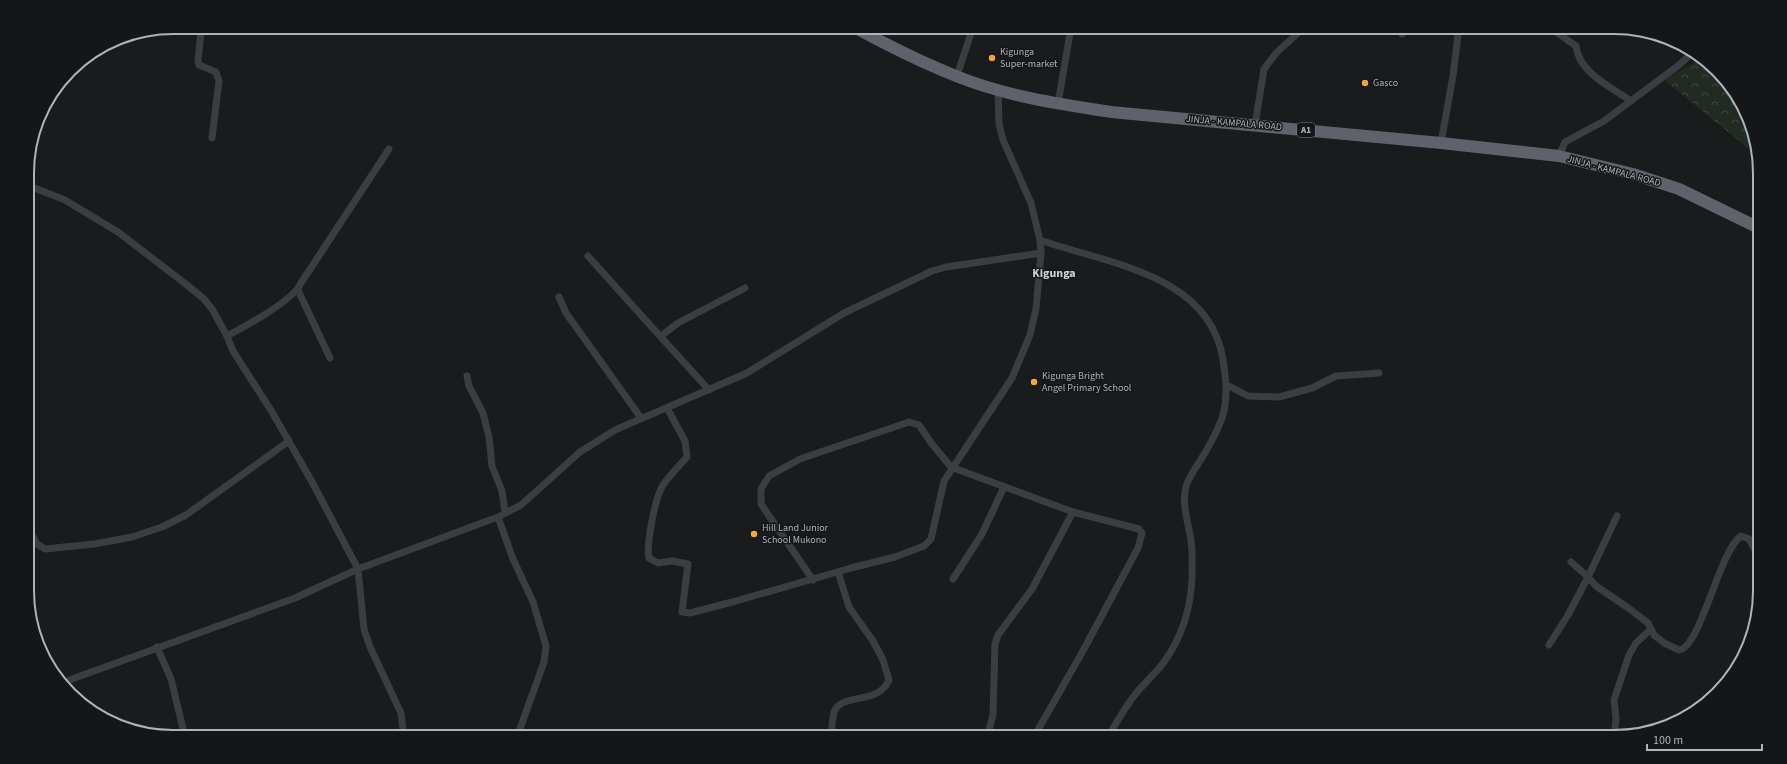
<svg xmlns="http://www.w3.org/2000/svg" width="1787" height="764" font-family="'Source Sans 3',sans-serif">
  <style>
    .park { fill: url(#park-crowns) }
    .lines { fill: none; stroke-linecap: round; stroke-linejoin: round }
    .minor { stroke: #3b3d42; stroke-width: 7 }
    .trunk { stroke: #5f626a; stroke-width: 12 }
    .poi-dot { fill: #f3a63c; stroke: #151618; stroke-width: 1.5 }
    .labels { text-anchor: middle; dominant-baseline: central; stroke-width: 3; stroke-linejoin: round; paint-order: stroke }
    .shield { fill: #151618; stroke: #7f848b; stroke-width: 1 }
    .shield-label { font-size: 9px; font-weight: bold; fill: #adb3bc }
    .poi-label { font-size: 10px; fill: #adb3bc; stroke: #151618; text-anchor: start }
    .street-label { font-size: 10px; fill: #adb3bc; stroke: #151618 }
    .quarter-label { font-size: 12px; font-weight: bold; fill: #ced2d8; stroke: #151618 }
    .rim { fill: none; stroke: #adb3bc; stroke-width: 2 }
  </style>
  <defs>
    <pattern id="park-crowns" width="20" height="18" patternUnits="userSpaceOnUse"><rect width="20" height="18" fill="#222b23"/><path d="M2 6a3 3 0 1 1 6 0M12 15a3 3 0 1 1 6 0" fill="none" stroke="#3f4741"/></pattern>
  </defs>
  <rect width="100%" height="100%" fill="#1a1b1d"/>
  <path class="park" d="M1698 60 1730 84 1749 117 1759 157 1664 80Z"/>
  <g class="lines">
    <g class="minor">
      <path d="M195 27 201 32 198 61 199 65 216 72 219 81 212 138"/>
      <path d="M1401 27 1402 34"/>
      <path d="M1549 27 1576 46C1579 73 1611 87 1631 101"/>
      <path d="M957 76 973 27"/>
      <path d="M1058 104 1071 27"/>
      <path d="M1255 125 1264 69 1277 52 1305 27"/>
      <path d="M1441 143 1453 76 1459 27"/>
      <path d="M1559 156 1565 142 1604 121 1679 65 1691 54"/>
      <path d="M27 185 65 200 118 232 187 285 204 299 212 309 227 336 233 351 272 412 311 480 358 569 364 629 370 647 401 713 403 730 399 737"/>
      <path d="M1040 240C1108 264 1210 274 1223 360 1226 379 1228 396 1223 415 1218 431 1208 448 1200 461 1195 469 1188 478 1186 487 1181 503 1189 525 1191 541 1193 553 1192 565 1192 577 1191 607 1182 637 1164 662 1155 674 1143 684 1134 696 1124 709 1116 723 1108 737"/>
      <path d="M588 256C628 301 668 345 709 390"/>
      <path d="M298 290 330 358"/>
      <path d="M559 297 566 313 641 418"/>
      <path d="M227 336C244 327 294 300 301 283L389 149"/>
      <path d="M661 336 678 323 745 288"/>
      <path d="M467 376 469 386 483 413 489 437 492 466 502 491 505 512"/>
      <path d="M1227 385 1248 396 1279 397 1312 388 1336 376 1379 373"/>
      <path d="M667 408 685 441 687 457C679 466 670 475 663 485 655 498 646 544 649 558L658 563 672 561 688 564 682 612 690 613 736 601 851 568 895 557 924 546 931 539 944 481 1012 378 1030 335 1036 309 1041 253 1040 240 1031 203 1003 140 999 124 998 90"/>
      <path d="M1617 516 1588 577 1596 586 1627 607 1648 623 1654 635 1664 643 1679 650C1701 647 1719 551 1741 536L1749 539 1760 559"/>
      <path d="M498 517 513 559 533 602 546 646 544 662 517 737"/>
      <path d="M28 528 37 544 45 549 94 544 132 537 162 527 186 515 289 441"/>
      <path d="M953 579 982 534 1004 487"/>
      <path d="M813 580 761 504V489L769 476 800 459 909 422 919 425 932 444 951 467 1073 512 1139 529 1142 533 1138 548 1084 649 1034 737"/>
      <path d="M1549 645 1568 615 1588 577 1571 562"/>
      <path d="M157 647 171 679 185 737"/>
      <path d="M61 683 295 598 358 569 498 517 521 505 580 452 615 430 747 373 844 313 932 271 946 267 1041 253"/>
      <path d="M831 737C832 729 832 720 834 712 841 692 878 706 889 680L883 660 873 641 849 607 838 572"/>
      <path d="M987 737 993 715 995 644 998 635 1032 589 1073 512"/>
      <path d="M1614 737 1616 719 1614 700 1629 655 1636 643 1651 629"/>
    </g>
    <path class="trunk" d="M854 27C887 45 921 62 956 76 1005 96 1059 104 1111 112L1441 143 1559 156 1633 174 1679 189 1759 228"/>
  </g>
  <g class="poi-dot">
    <circle cx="992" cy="58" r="4"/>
    <circle cx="1365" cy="83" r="4"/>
    <circle cx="1034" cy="382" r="4"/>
    <circle cx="754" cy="534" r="4"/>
  </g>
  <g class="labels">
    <rect class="shield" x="1297" y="123" width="18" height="14" rx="3"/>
    <g class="shield-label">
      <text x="1306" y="130">A1</text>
    </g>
    <g class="poi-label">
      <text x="1000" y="52">Kigunga<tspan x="1000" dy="12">Super-market</tspan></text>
      <text x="1373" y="83">Gasco</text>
      <text x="1042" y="376">Kigunga Bright<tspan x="1042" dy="12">Angel Primary School</tspan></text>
      <text x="762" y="528">Hill Land Junior<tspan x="762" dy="12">School Mukono</tspan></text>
    </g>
    <g class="street-label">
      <text transform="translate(1234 123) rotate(5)">JINJA - KAMPALA ROAD</text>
      <text transform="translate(1614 171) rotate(15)">JINJA - KAMPALA ROAD</text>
    </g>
    <g class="quarter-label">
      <text x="1054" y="273">Kigunga</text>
    </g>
  </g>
  <path d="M0 0H1787V764H0ZM173 34H1614A139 139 0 0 1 1753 173V591A139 139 0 0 1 1614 730H173A139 139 0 0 1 34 591V173A139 139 0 0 1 173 34Z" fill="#151618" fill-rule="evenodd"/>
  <path class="rim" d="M173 34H1614A139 139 0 0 1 1753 173V591A139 139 0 0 1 1614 730H173A139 139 0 0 1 34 591V173A139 139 0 0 1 173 34Z"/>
  <path d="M1647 744v6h115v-6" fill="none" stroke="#adb3bc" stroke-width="2"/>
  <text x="1653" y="744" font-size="12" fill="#adb3bc" stroke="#151618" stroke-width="3" paint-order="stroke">100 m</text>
</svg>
